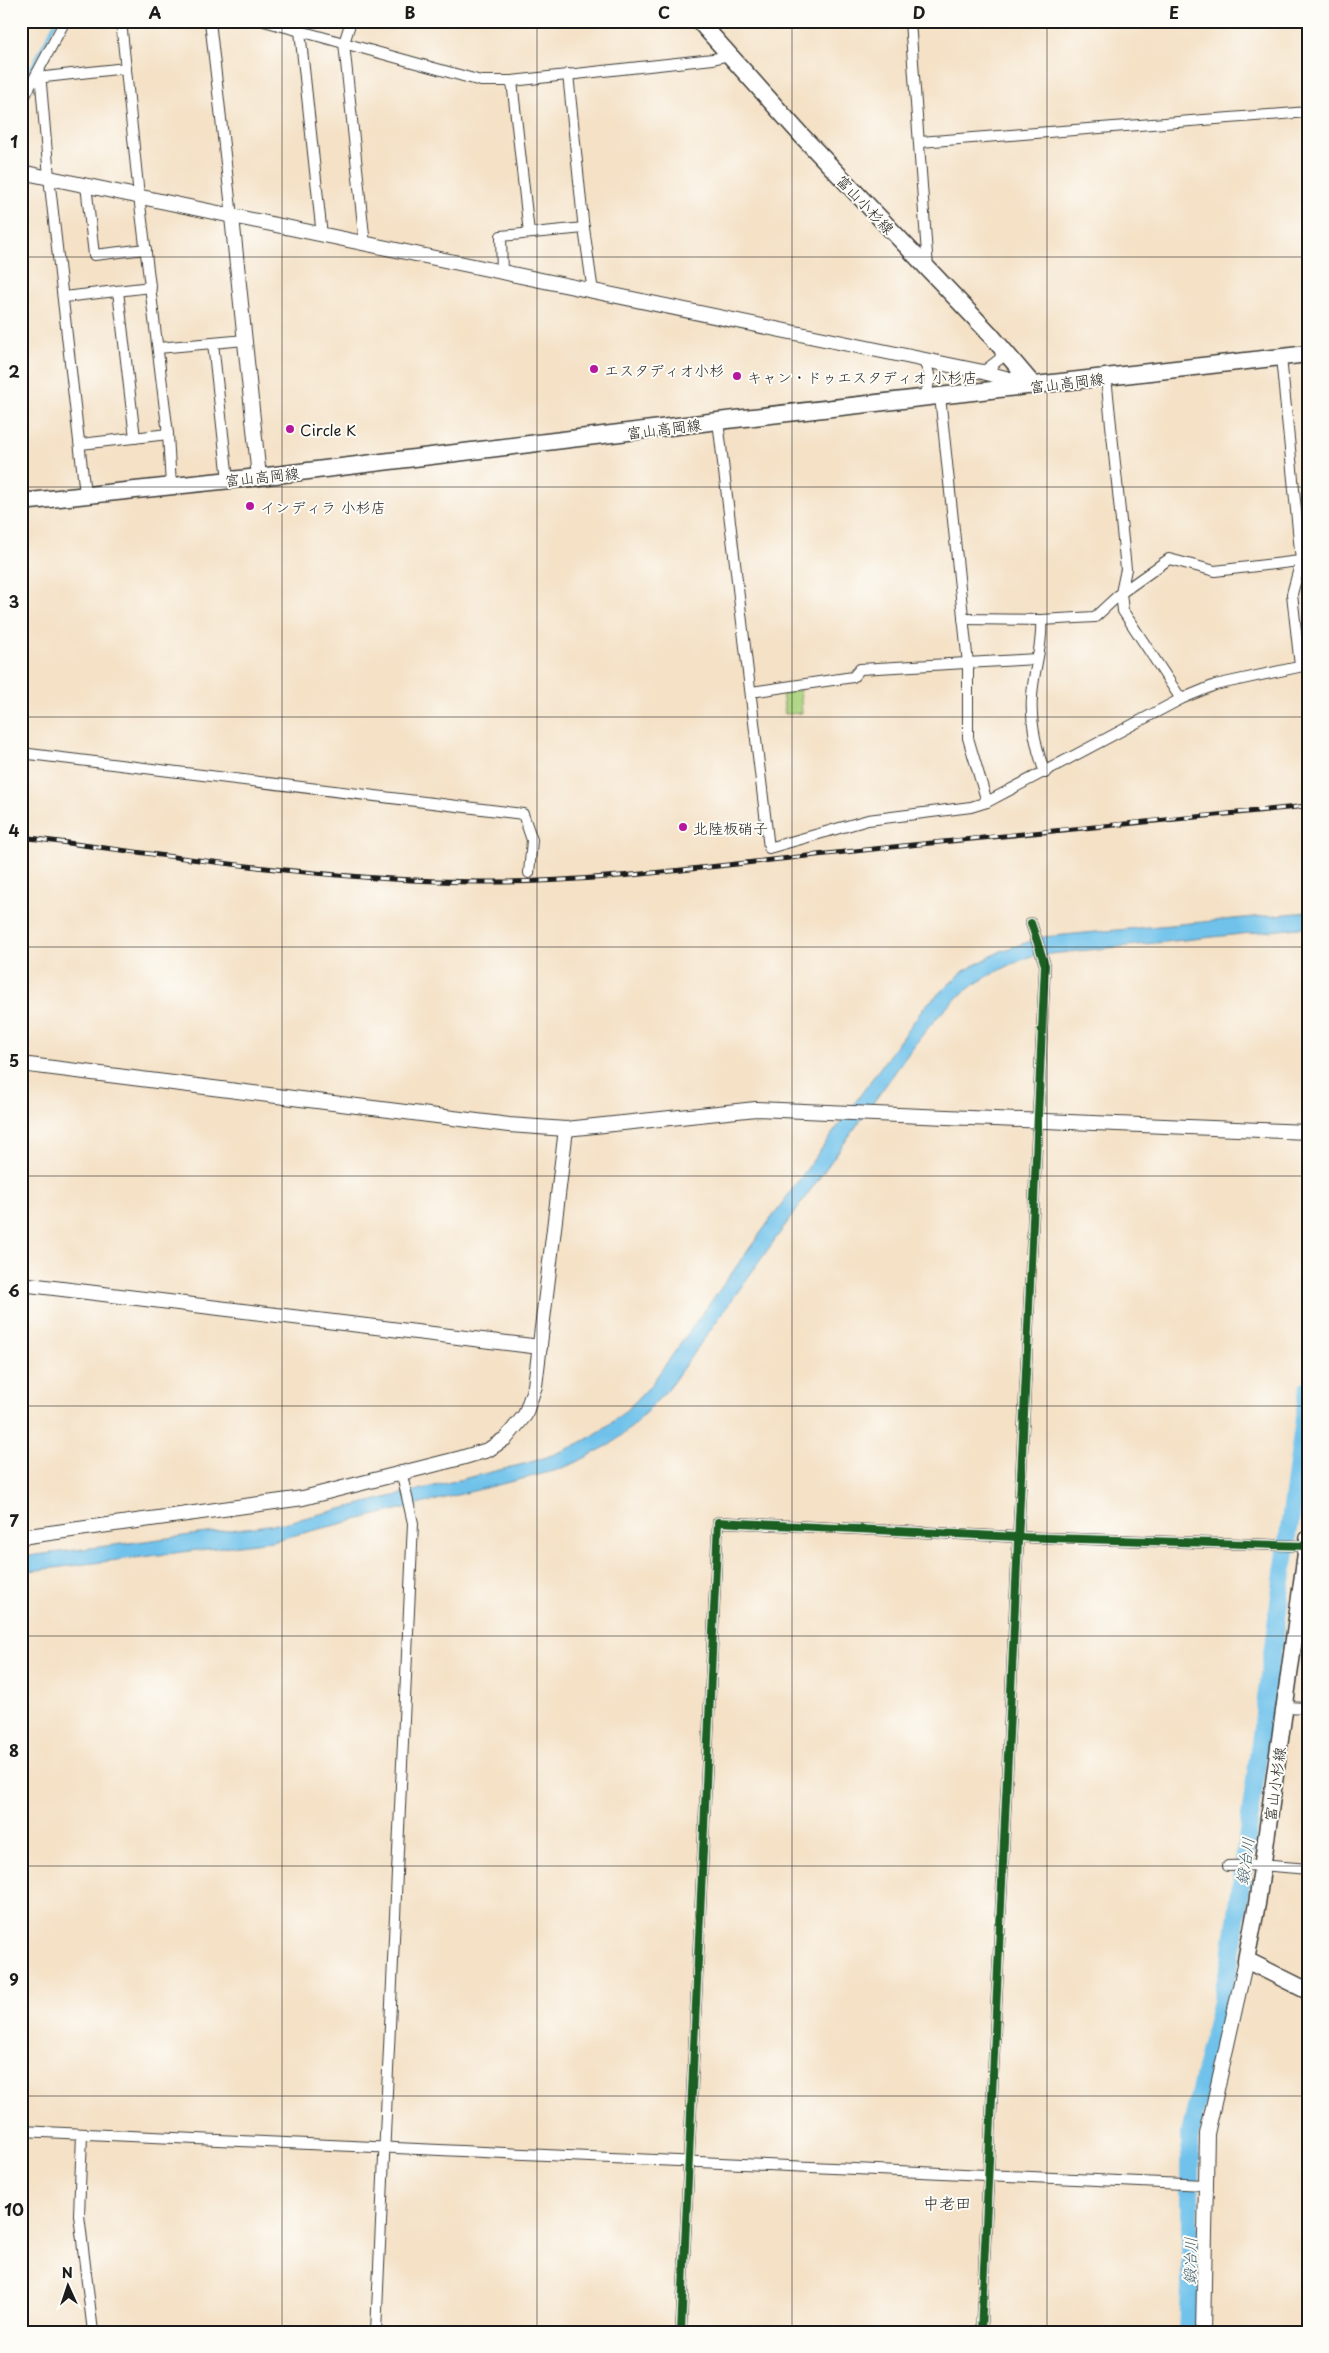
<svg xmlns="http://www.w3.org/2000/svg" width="1329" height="2353" font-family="'Playpen Sans','Klee One',sans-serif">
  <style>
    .green { fill: #abd47f; stroke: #64784e }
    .water { fill: #6fc2eb; stroke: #466f84 }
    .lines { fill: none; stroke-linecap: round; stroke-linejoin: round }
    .stream { stroke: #6fc2eb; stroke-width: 3 }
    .river { stroke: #6fc2eb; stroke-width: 18 }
    .street-casing { stroke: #3c3a36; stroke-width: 12 }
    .secondary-casing { stroke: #3c3a36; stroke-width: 16 }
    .primary-casing { stroke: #3c3a36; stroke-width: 19 }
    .street { stroke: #fff; stroke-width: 10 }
    .secondary { stroke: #fff; stroke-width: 14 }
    .primary { stroke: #fff; stroke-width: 16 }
    .rail-casing { stroke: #1c1c1c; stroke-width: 5 }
    .rail { stroke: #fdfcf7; stroke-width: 3; stroke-dasharray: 9; stroke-linecap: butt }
    .cycleway-casing { stroke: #fdfcf7; stroke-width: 11 }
    .cycleway { stroke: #1b5e20; stroke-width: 8 }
    .grid { fill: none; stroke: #1c1c1c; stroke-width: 1; stroke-opacity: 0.55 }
    .poi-dot { fill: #b5179e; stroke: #fdfcf7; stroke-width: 2 }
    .labels { text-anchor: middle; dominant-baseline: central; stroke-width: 4; stroke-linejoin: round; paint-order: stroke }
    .street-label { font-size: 15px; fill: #1c1c1c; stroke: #fdfcf7 }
    .poi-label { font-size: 15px; fill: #1c1c1c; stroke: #fdfcf7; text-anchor: start }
    .water-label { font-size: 16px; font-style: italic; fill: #3d5e6f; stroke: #fdfcf7 }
    .neighbourhood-label { font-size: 16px; fill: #1c1c1c; stroke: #fdfcf7 }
    .neatline { fill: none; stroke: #1c1c1c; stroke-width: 2 }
    .grid-label { font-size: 16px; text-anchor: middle; font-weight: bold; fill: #1c1c1c }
  </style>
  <rect width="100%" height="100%" fill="#fdfcf7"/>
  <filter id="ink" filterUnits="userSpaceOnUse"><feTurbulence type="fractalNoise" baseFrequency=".02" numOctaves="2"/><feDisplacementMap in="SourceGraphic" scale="10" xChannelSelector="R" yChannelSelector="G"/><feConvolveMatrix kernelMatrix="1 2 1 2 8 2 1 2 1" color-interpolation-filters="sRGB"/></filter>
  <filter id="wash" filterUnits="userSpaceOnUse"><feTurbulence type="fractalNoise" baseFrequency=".0096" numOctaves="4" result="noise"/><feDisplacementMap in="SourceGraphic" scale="20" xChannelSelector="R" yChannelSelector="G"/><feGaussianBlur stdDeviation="1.12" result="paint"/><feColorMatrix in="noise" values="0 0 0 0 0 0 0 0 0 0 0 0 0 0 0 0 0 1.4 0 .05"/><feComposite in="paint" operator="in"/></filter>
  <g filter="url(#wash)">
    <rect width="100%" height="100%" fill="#f4e1c6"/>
    <path class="green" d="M800 690 802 713 785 714 782 692Z"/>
    <path class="water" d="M1308 912V927L1031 956C973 980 952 996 913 1047L668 1389 634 1425 611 1444 575 1463 554 1471 271 1541 21 1572V1557L284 1523 528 1463C582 1447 612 1428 650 1386L911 1025 926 1005 964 971 1001 951 1043 937Z"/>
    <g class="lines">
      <path class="stream" d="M21 87 56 21"/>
      <path class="river" d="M1188 2332 1190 2287V2134L1231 1957 1308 1389"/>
    </g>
  </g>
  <g filter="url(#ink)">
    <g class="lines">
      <g class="street-casing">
        <g id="street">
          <path d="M121 21 139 196 168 434 171 486"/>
          <path d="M210 21 232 217"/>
          <path d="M264 21 481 81H512L713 59 729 55"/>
          <path d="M351 21 344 43 365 245"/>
          <path d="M910 21 928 268"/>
          <path d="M300 31 322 236"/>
          <path d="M568 74 583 221 593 292"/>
          <path d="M512 81 529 233"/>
          <path d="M21 103 65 21"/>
          <path d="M920 142 1308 112"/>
          <path d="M86 185 94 255 146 249"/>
          <path d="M502 274 501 236 584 228"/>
          <path d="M118 291 135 438"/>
          <path d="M64 297 151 287"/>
          <path d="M213 343 228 480"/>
          <path d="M158 348 245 340"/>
          <path d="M1281 357 1301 561 1292 594 1300 666"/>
          <path d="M922 360C933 374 930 383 924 398"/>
          <path d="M983 372 1001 358 1000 347"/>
          <path d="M1106 377 1126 569 1121 593 1123 611 1181 699"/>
          <path d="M940 396 968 664V738L987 802"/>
          <path d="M718 421 769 848 868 820 971 807 987 802 1181 699 1215 685 1308 665"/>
          <path d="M81 444 168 434"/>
          <path d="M85 494 49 177 41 84 36 78 126 68"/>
          <path d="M963 619 1041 620 1095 617 1121 593 1169 559 1215 571 1308 560"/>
          <path d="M1041 620C1043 648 1033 670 1032 697 1030 724 1036 748 1045 773"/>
          <path d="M751 692 853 677 860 669 1037 659"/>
          <path d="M21 753 523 814 532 840 529 873"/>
          <path d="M1285 1707 1308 1708"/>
          <path d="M1228 1866 1262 1865 1308 1869"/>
          <path d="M21 2131 1205 2185"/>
          <path d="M82 2134 79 2215 93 2332"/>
          <path d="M376 2332 413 1523 401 1471"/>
          <path d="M681 2332 718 1522 1017 1537 1308 1546"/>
          <path d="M981 2332 1045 965 1031 923"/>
        </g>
      </g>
      <g class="secondary-casing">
        <g id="secondary">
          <path d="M21 172 983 372 1028 384"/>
          <path d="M232 217 259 477"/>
          <path d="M21 1064 509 1125 566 1129 756 1109 1308 1132"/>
          <path d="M21 1284 540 1347"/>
          <path d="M21 1537 303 1498 461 1458 488 1450 506 1438 525 1415 535 1386 566 1129"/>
          <path d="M1203 2332 1207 2134 1246 1960"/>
        </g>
      </g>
      <g class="primary-casing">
        <g id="primary">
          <path d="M699 21 802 136 989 333 1034 386"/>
          <path d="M21 502 259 477 718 421 1308 354"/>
          <path d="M1308 1539 1257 1904 1246 1960 1308 1991"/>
        </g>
      </g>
      <use href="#street" class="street"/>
      <use href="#secondary" class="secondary"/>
      <use href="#primary" class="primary"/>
      <g class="rail-casing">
        <path id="rail" d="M21 837C173 856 326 881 480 882 599 883 718 865 836 853 993 836 1150 821 1308 806"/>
      </g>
      <use href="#rail" class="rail"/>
      <g class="cycleway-casing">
        <g id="cycleway">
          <path d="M681 2332 718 1522 1017 1537 1308 1546"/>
          <path d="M981 2332 1045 965 1031 923"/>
        </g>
      </g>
      <use href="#cycleway" class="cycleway"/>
    </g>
  </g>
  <path class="grid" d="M282 21V2332M537 21V2332M792 21V2332M1047 21V2332M21 257H1308M21 487H1308M21 717H1308M21 947H1308M21 1176H1308M21 1406H1308M21 1636H1308M21 1866H1308M21 2096H1308"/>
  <g class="poi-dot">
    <circle cx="594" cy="369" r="5"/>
    <circle cx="737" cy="376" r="5"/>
    <circle cx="290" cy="429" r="5"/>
    <circle cx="250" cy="506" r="5"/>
    <circle cx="683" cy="827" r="5"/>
  </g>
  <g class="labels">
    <g class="street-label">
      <text transform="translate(866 204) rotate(46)">富山小杉線</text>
      <text transform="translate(1067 382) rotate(-7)">富山高岡線</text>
      <text transform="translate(664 428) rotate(-7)">富山高岡線</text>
      <text transform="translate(262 476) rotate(-6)">富山高岡線</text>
      <text transform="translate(1274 1784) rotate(-82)">富山小杉線</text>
    </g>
    <g class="poi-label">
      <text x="604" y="369">エスタディオ小杉</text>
      <text x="747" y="376">キャン・ドゥエスタディオ 小杉店</text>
      <text x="300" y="429">Circle K</text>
      <text x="260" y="506">インディラ 小杉店</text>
      <text x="693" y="827">北陸板硝子</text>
    </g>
    <g class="water-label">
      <text transform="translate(1244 1861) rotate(-82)">鍛冶川</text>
      <text transform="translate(1189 2261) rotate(-89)">鍛冶川</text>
    </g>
    <g class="neighbourhood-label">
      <text x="947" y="2202">中老田</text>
    </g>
  </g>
  <rect width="1329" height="2353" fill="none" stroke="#fdfcf7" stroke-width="55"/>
  <g transform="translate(68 2286) rotate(357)" stroke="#fdfcf7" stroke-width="4" paint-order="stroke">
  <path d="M0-4L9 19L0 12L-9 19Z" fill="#1c1c1c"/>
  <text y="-8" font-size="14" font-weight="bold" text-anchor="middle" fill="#1c1c1c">N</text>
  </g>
  <rect x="28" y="28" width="1274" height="2298" class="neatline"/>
  <g class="grid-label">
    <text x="155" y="19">A</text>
    <text x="410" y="19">B</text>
    <text x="664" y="19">C</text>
    <text x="919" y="19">D</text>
    <text x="1174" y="19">E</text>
    <text x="14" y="148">1</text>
    <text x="14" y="378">2</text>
    <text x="14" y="608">3</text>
    <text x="14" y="837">4</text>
    <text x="14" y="1067">5</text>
    <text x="14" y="1297">6</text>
    <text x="14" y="1527">7</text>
    <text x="14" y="1757">8</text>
    <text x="14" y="1986">9</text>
    <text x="14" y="2216">10</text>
  </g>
</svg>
